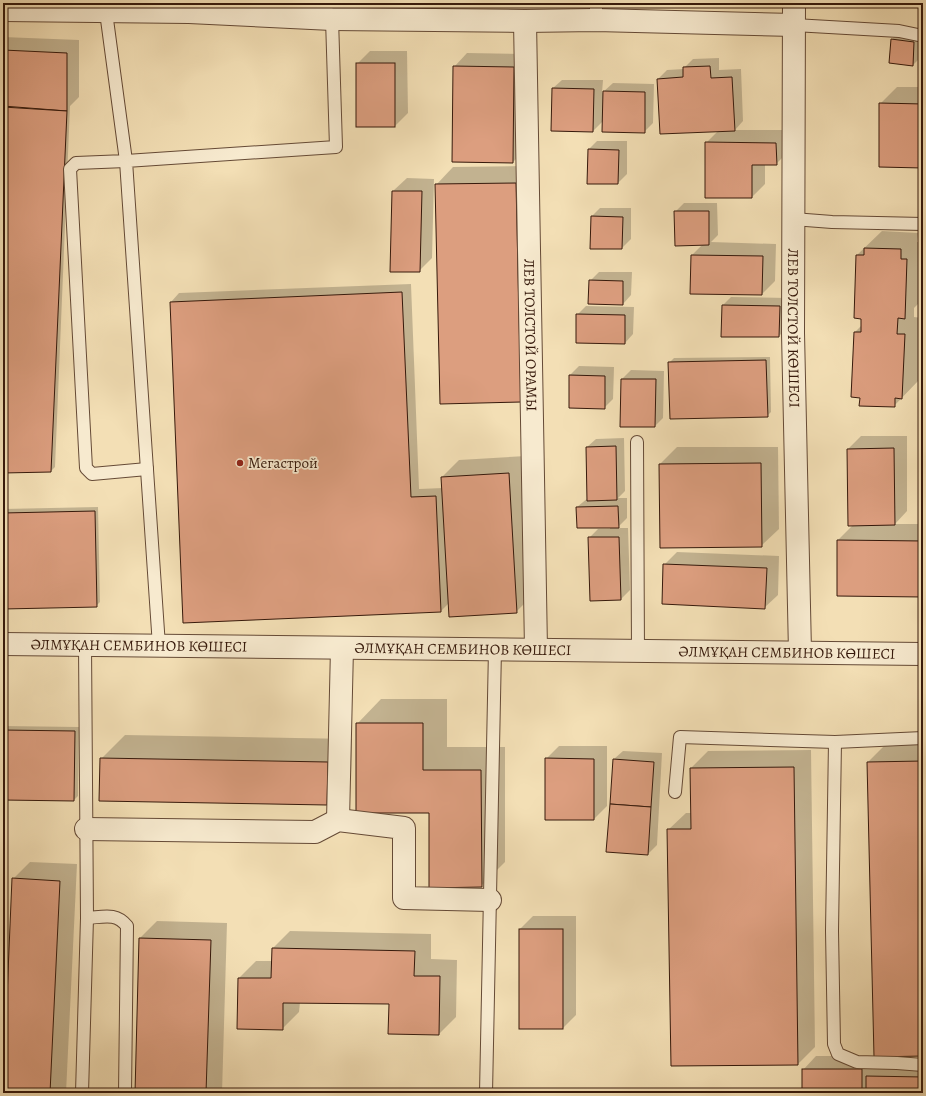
<svg xmlns="http://www.w3.org/2000/svg" width="926" height="1096" font-family="Alegreya,serif">
  <style>
    .shadow { fill: #0003 }
    .building { fill: #dc9e7f; stroke: #36190b }
    .lines { fill: none; stroke-linecap: round; stroke-linejoin: round }
    .service-casing { stroke: #654a36; stroke-width: 14 }
    .minor-casing { stroke: #654a36; stroke-width: 24 }
    .tertiary-casing { stroke: #654a36; stroke-width: 24 }
    .service { stroke: #f7eacf; stroke-width: 12 }
    .minor { stroke: #f7eacf; stroke-width: 22 }
    .tertiary { stroke: #f7eacf; stroke-width: 22 }
    .poi-dot { fill: #8f2418; stroke: #f7eacf; stroke-width: 1.5 }
    .labels { text-anchor: middle; dominant-baseline: central; stroke-width: 3.5; stroke-linejoin: round; paint-order: stroke }
    .street-label { font-size: 15px; fill: #36190b; stroke: #f7eacf }
    .poi-label { font-size: 15px; fill: #36190b; stroke: #f7eacf; text-anchor: start }
  </style>
  <rect width="100%" height="100%" fill="#f3dfb5"/>
  <filter id="stains"><feTurbulence type="fractalNoise" baseFrequency=".005" numOctaves="4"/><feColorMatrix values="0 0 0 0 .2 0 0 0 0 .09 0 0 0 0 .02 0 0 0 .5 -.17"/></filter>
  <radialGradient id="worn" r=".72"><stop offset=".6" stop-color="#630" stop-opacity="0"/><stop offset="1" stop-color="#630" stop-opacity=".3"/></radialGradient>
  <g class="shadow">
    <path d="M900 31 922 33V56L913 65 892 39Z"/>
    <path d="M3 37 79 40V97L70 106 55 467 51 471 3 472Z"/>
    <path d="M370 51H407L408 113 395 126 357 64Z"/>
    <path d="M467 53 527 54 526 149 513 162 454 67Z"/>
    <path d="M719 58V70L741 69 743 121 735 130H789V151L776 164H765V184L752 197 706 143 718 131 658 79 667 70 684 69V68L693 59Z"/>
    <path d="M562 80H603L602 93 613 83 654 84 653 123 644 132 603 121 593 131 553 88Z"/>
    <path d="M897 87H923V167L880 104Z"/>
    <path d="M597 141H627V174L618 183 589 149Z"/>
    <path d="M533 166 537 384 436 185 453 167Z"/>
    <path d="M407 178 434 179 432 258 419 271H391L393 191Z"/>
    <path d="M684 203H717L718 235 711 242 776 244 775 281 762 294 692 255 703 244 675 212Z"/>
    <path d="M600 208H631V239L622 248H591L592 216Z"/>
    <path d="M882 231 918 233 917 242H923L922 300 914 308V317L922 318 919 380 894 406 855 332 862 325 857 255Z"/>
    <path d="M599 272H632L631 295 623 304 590 281Z"/>
    <path d="M411 284 419 489 443 488 442 477 459 460 526 456 533 595 516 612 449 603 441 611 171 302 179 293Z"/>
    <path d="M731 297 788 298 787 328 779 336 723 305Z"/>
    <path d="M586 306 634 307 633 334 625 343 577 315Z"/>
    <path d="M770 357 771 412 767 416 669 363 674 358Z"/>
    <path d="M579 366 614 367 613 399 604 408 570 375Z"/>
    <path d="M631 370 664 371 663 418 655 426 622 379Z"/>
    <path d="M861 436H907V511L895 524H923V596L838 540 854 524 848 449Z"/>
    <path d="M624 438 625 491 618 498H627V518L617 528H628L630 590 621 599 589 538 598 529H610V527L577 507 588 498 587 447 596 439Z"/>
    <path d="M677 447H778L779 529 761 546 660 464Z"/>
    <path d="M98 507 100 602 96 606 3 608V509Z"/>
    <path d="M677 552 779 556 778 595 764 608 664 565Z"/>
    <path d="M381 699H447V747H505V862L481 886 430 812 357 724Z"/>
    <path d="M3 726 79 727 78 796 74 800 3 799Z"/>
    <path d="M125 735 352 739 351 780 327 804 101 759Z"/>
    <path d="M923 744V1055L868 762 885 745Z"/>
    <path d="M559 746H607V806L594 819 546 759Z"/>
    <path d="M811 750 815 1047 798 1064 668 830 686 813H692L691 768 708 751Z"/>
    <path d="M623 751 662 753 657 845 648 854 614 759Z"/>
    <path d="M30 862 77 864 66 1093H3L13 879Z"/>
    <path d="M533 916H576V1015L563 1028H520V929Z"/>
    <path d="M157 921 227 923 222 1093H136L140 938Z"/>
    <path d="M290 931 431 934V959L457 960 456 1017 439 1034 390 1003 300 1002 299 1012 282 1029 239 978 256 961H273V948Z"/>
    <path d="M816 1056H875L923 1064V1093H803V1070Z"/>
  </g>
  <g class="building">
    <path d="M891 39 914 42 913 66 889 63Z"/>
    <path d="M3 50 67 53V111L3 106Z"/>
    <rect x="356" y="63" width="39" height="64"/>
    <path d="M453 66 514 67 513 163 452 162Z"/>
    <path d="M710 66 711 78 732 77 735 131 660 134 657 79 683 77V67Z"/>
    <path d="M552 88 594 89 593 132 551 131Z"/>
    <path d="M603 91 645 92V133L602 132Z"/>
    <path d="M879 103 923 104V168L879 167Z"/>
    <path d="M3 107 67 111 51 472 3 473Z"/>
    <path d="M705 142 776 143 777 165H752V198H705Z"/>
    <path d="M588 149 619 150 618 184H587Z"/>
    <path d="M516 183 521 402 440 404 435 184Z"/>
    <path d="M392 191H422L420 272H390Z"/>
    <path d="M674 211H709V245L675 246Z"/>
    <path d="M591 216 623 217 622 249H590Z"/>
    <path d="M864 248 901 249V259H907L905 319 898 318 897 334H905L902 399 895 398V407L859 406 860 398 851 397 854 332H861V319L854 318 856 255H864Z"/>
    <path d="M691 255 763 256 762 295 690 294Z"/>
    <path d="M589 280 623 281V305L588 304Z"/>
    <path d="M402 292 411 497 436 496 441 612 183 623 170 302Z"/>
    <path d="M722 305 780 306 779 337H721Z"/>
    <path d="M576 314 625 315V344L576 343Z"/>
    <path d="M766 360 768 417 670 419 668 362Z"/>
    <path d="M569 375 605 376V409L569 408Z"/>
    <path d="M621 379H656L655 427H620Z"/>
    <path d="M616 446 617 500 587 501 586 447Z"/>
    <path d="M894 448 895 525 848 526 847 449Z"/>
    <path d="M761 463 762 547 660 548 659 464Z"/>
    <path d="M509 473 517 613 449 617 441 477Z"/>
    <path d="M618 506 619 528H577L576 507Z"/>
    <path d="M95 511 97 607 3 609V513Z"/>
    <path d="M588 537H619L621 600 590 601Z"/>
    <path d="M837 540 923 541V597L837 596Z"/>
    <path d="M663 564 767 568 765 609 662 604Z"/>
    <path d="M356 723H423V770H481L482 887 429 888V813H356Z"/>
    <path d="M3 730 75 731 74 801 3 800Z"/>
    <path d="M100 758 328 762 327 805 99 801Z"/>
    <path d="M545 758 594 759V820H545Z"/>
    <path d="M613 759 654 762 651 807 610 804Z"/>
    <path d="M923 761V1056L874 1057 867 762Z"/>
    <path d="M794 767 798 1065 671 1066 667 829H691L690 768Z"/>
    <path d="M610 804 651 807 648 855 606 852Z"/>
    <path d="M12 878 60 881 50 1093H3Z"/>
    <rect x="519" y="929" width="44" height="100"/>
    <path d="M139 938 211 940 206 1093H135Z"/>
    <path d="M272 948 415 951 414 976H440L439 1035 388 1034 389 1004 283 1003V1030L237 1029 238 978H271Z"/>
    <rect x="802" y="1069" width="60" height="24"/>
    <path d="M866 1076 923 1077V1093H866Z"/>
  </g>
  <g class="lines">
    <g class="service-casing">
      <g id="service">
        <path d="M596 3V20"/>
        <path d="M106 12 126 161 76 163 70 169 86 468 92 474 147 469"/>
        <path d="M794 25 899 31 923 36"/>
        <path d="M793 219 832 222 923 224"/>
        <path d="M637 442 638 651"/>
        <path d="M159 646 126 161 336 147 332 19"/>
        <path d="M835 742 832 931 834 1044 838 1054 857 1062 897 1063 923 1065"/>
        <path d="M675 792 680 737 835 742 923 738"/>
        <path d="M87 918C103 917 116 912 127 926L125 1093"/>
        <path d="M82 1093 87 918 85 645"/>
        <path d="M486 1093 495 649"/>
      </g>
    </g>
    <g class="minor-casing">
      <g id="minor">
        <path id="s1" d="M794 3 793 333 800 652"/>
        <path d="M3 10 189 12 332 19 525 21 596 20 794 25"/>
        <path id="s2" d="M525 21 536 649"/>
        <path d="M338 820 342 648"/>
        <path d="M86 829 315 832 338 820 404 828V898L490 900"/>
      </g>
    </g>
    <g class="tertiary-casing">
      <g id="tertiary">
        <path id="s3" d="M3 644 923 654"/>
      </g>
    </g>
    <use href="#service" class="service"/>
    <use href="#minor" class="minor"/>
    <use href="#tertiary" class="tertiary"/>
  </g>
  <circle class="poi-dot" cx="240" cy="463" r="4"/>
  <g class="labels">
    <g class="street-label">
      <text stroke="none"><textPath href="#s1" startOffset="325">ЛЕВ ТОЛСТОЙ КӨШЕСІ</textPath></text>
      <text stroke="none"><textPath href="#s2" startOffset="314">ЛЕВ ТОЛСТОЙ ОРАМЫ</textPath></text>
      <text stroke="none"><textPath href="#s3" startOffset="136">ӘЛМҰҚАН СЕМБИНОВ КӨШЕСІ</textPath></text>
      <text stroke="none"><textPath href="#s3" startOffset="460">ӘЛМҰҚАН СЕМБИНОВ КӨШЕСІ</textPath></text>
      <text stroke="none"><textPath href="#s3" startOffset="784">ӘЛМҰҚАН СЕМБИНОВ КӨШЕСІ</textPath></text>
    </g>
    <g class="poi-label">
      <text x="248" y="463">Мегастрой</text>
    </g>
  </g>
  <rect width="926" height="1096" fill="none" stroke="#f3dfb5" stroke-width="16"/>
  <rect x="4" y="4" width="918" height="1088" fill="none" stroke="#36190b" stroke-width="2"/>
  <rect x="8" y="8" width="910" height="1080" fill="none" stroke="#36190b"/>
  <rect width="100%" height="100%" filter="url(#stains)"/>
  <rect width="100%" height="100%" fill="url(#worn)"/>
</svg>
